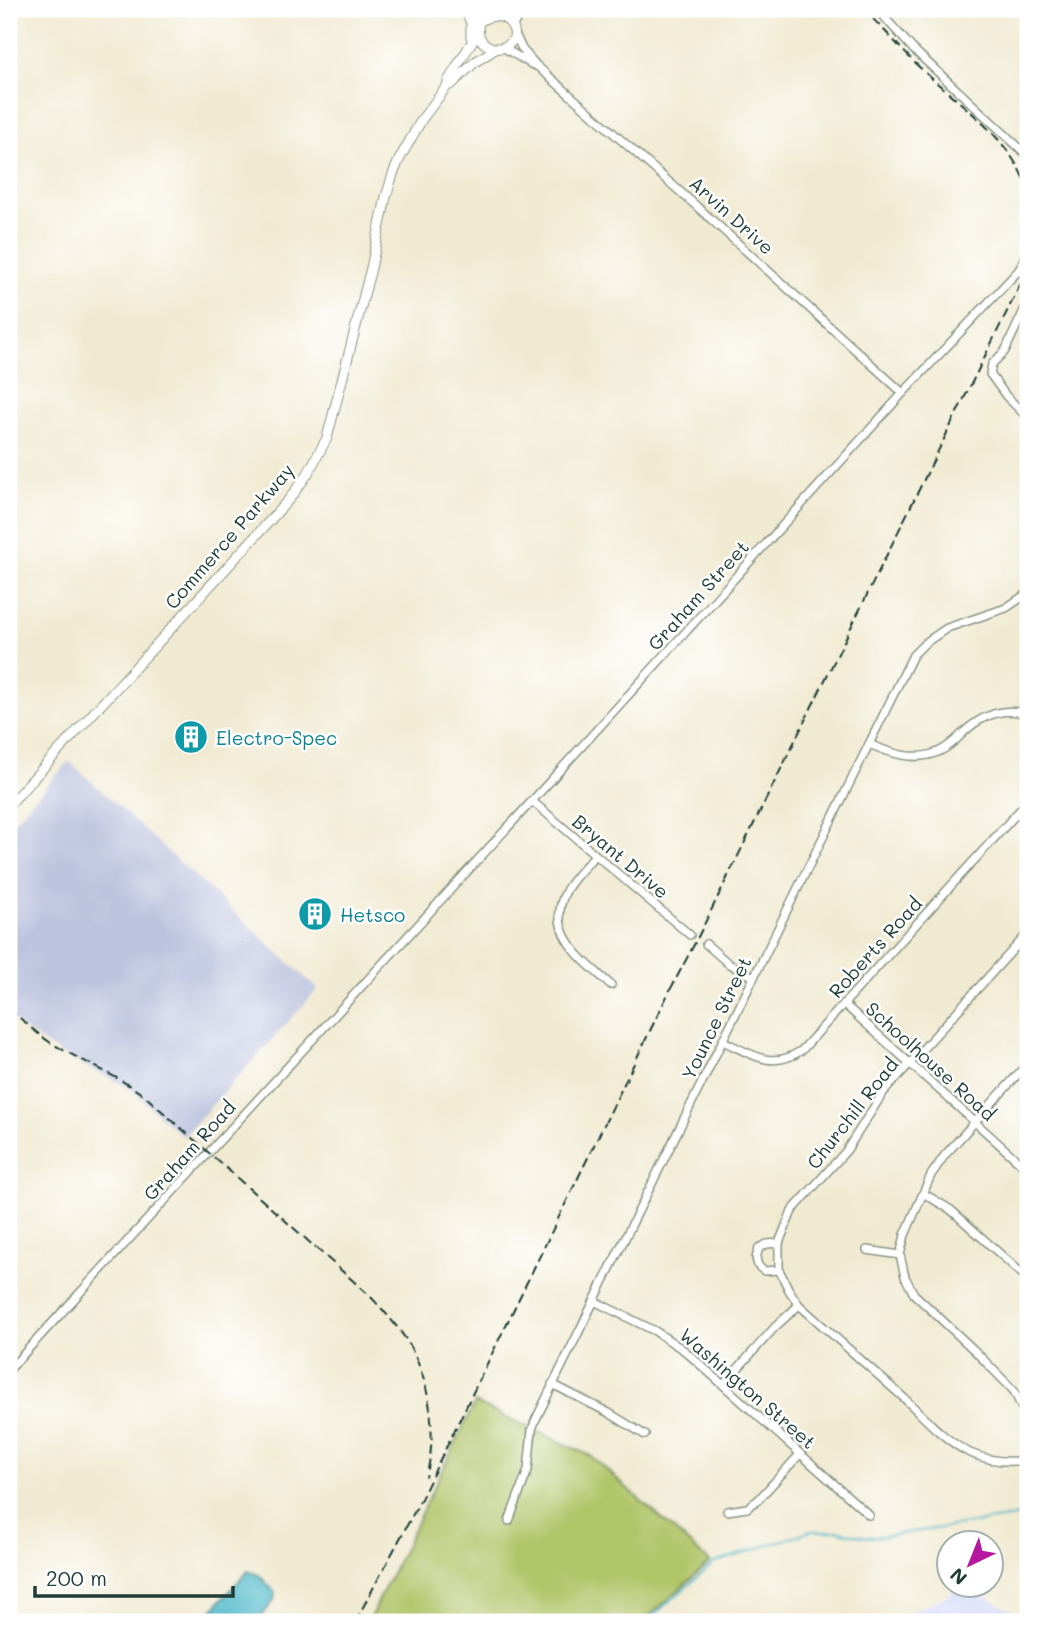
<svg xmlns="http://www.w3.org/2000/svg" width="1037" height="1631" font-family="Mali,sans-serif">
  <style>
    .built { fill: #d2d9f9 }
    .industrial { fill: #bcc3de }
    .green { fill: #b0c468; stroke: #68804e; stroke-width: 2 }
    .water { fill: #4bb7c7; stroke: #357a7e; stroke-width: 2 }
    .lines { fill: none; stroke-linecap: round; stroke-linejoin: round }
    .stream { stroke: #4bb7c7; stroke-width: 2 }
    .minor-casing { stroke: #889483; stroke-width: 10 }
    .tertiary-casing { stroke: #889483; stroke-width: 11 }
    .minor { stroke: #fff; stroke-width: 7 }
    .tertiary { stroke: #fff; stroke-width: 9 }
    .rail { stroke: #1f3d34; stroke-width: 2; stroke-dasharray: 10 5; stroke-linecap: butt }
    .labels { text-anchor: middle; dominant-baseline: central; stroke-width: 5; stroke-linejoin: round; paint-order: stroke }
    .street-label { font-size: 19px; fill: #1f3d34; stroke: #fff }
    .culture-label { font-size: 19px; fill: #0d838f; stroke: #fff; text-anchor: start }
  </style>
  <rect width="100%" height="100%" fill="#fff"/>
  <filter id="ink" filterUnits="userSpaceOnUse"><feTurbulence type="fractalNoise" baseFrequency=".0143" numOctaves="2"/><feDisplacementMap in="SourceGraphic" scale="14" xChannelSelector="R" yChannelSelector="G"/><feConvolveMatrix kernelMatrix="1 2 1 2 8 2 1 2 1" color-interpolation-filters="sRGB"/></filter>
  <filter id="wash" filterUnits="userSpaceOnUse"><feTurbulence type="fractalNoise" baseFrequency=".00686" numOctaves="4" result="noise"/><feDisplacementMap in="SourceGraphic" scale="28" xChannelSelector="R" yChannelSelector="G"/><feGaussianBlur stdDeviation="1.57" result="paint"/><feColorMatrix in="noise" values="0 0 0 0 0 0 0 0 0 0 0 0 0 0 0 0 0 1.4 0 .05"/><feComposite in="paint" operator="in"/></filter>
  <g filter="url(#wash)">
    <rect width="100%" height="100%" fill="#f1ead2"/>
    <path class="built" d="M955 1586H964L1028 1619V1622H901L904 1616 952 1593Z"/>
    <path class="industrial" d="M69 761 318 989 183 1137 131 1089 59 1053 24 1029 9 1015V827Z"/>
    <path class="green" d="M475 1403 591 1456 710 1562 643 1622H368Z"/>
    <path class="water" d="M248 1571 259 1575 275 1592 274 1601 256 1622H201Z"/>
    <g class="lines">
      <path class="stream" d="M646 1622 714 1563 811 1531H839L866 1537 886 1536 1028 1515"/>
    </g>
  </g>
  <g filter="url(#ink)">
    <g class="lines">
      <g class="minor-casing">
        <g id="minor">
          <path d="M877 9 913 49 1028 156"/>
          <path d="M501 11 509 9"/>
          <path d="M514 24 522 9"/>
          <path d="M515 34 522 49 537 66 702 211 903 393"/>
          <path d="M502 47 531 64 536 66"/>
          <path d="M1019 270 1028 252"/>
          <path d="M1028 302 1005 351 992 364 990 374 1006 396 1028 418"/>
          <path d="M869 744C890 753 915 762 938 752 948 748 956 740 964 732 981 716 1006 705 1028 715"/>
          <path d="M532 801 690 935"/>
          <path d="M595 855C586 866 574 877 567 889 543 932 583 960 611 985"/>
          <path d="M1028 933 883 1093 846 1151 792 1211 779 1243V1270L789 1290 799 1305C834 1336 869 1367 904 1398 924 1417 945 1441 970 1453 989 1461 1008 1463 1028 1460"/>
          <path d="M706 944 729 964 754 977"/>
          <path d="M844 1004 1028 1170"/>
          <path d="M723 1041C751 1054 772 1071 802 1050L1028 801"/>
          <path d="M1028 1063 945 1155 931 1175 905 1235 900 1255 905 1277 914 1294 974 1350 1014 1391 1028 1421"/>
          <path d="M923 1193 951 1210 1028 1279"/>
          <path d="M867 1250 900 1255"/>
          <path d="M779 1270 764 1271 758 1266 756 1258 759 1248 767 1244 779 1243"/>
          <path d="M594 1301 655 1331 685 1351 869 1515"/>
          <path d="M9 1370 532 801 903 393 1019 270 1028 278"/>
          <path d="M552 1384 609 1413 645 1435"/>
          <path d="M724 1384 775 1327 799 1305"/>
          <path d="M727 1511 747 1508 758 1500 800 1454"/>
          <path d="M509 1521 528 1470 532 1430 535 1421 594 1301 913 655 925 643 947 628 1006 608 1028 593"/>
        </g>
      </g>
      <g class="tertiary-casing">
        <g id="tertiary">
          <path d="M465 9 471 23V37"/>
          <path d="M471 9C474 13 478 18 478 23 479 31 477 37 484 43 489 47 494 49 500 48 531 42 506 0 478 23"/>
          <path d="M448 81 478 32"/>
          <path d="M9 805 265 526 290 498 307 475 327 438 371 268 386 197 393 174 400 158 422 119 447 86 452 84 475 62 497 48"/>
        </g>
      </g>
      <use href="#minor" class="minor"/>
      <use href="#tertiary" class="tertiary"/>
      <g class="rail">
        <path d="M862 9C882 26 897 45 915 63 955 102 1011 135 1028 191"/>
        <path d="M9 1008C22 1020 36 1033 51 1043 83 1062 117 1075 146 1097L369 1295C383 1310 396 1324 407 1341 430 1379 438 1433 426 1477"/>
        <path d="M355 1622 417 1507 669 992 696 941 1028 269"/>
      </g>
    </g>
  </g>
  <defs>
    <g id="building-disc" transform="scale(1.75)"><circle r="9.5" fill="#0f9aa8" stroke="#fff"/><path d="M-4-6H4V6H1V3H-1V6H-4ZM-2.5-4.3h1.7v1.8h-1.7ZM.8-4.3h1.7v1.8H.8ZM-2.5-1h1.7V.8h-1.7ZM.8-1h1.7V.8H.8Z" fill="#fff"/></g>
  </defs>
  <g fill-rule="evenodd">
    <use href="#building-disc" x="191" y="737"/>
    <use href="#building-disc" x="315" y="914"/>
  </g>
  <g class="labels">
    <g class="street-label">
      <text transform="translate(732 215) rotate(42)">Arvin Drive</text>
      <text transform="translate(229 536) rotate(-49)">Commerce Parkway</text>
      <text transform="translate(698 595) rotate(-48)">Graham Street</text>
      <text transform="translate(621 856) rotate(40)">Bryant Drive</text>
      <text transform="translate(875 947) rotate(-48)">Roberts Road</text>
      <text transform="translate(716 1018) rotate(-64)">Younce Street</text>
      <text transform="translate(931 1061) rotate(42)">Schoolhouse Road</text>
      <text transform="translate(852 1113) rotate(-52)">Churchill Road</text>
      <text transform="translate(189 1150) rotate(-48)">Graham Road</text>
      <text transform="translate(748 1388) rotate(41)">Washington Street</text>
    </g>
    <g class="culture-label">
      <text x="216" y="737">Electro-Spec</text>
      <text x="340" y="914">Hetsco</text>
    </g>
  </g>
  <rect width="1037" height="1631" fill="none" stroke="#fff" stroke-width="35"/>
  <g transform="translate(970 1564) rotate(223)"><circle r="33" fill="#ffffff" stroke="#a5b1ae" stroke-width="2"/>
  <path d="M0-5L12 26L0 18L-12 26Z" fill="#b5179e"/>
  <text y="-10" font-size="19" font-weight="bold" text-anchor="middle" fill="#1f3d34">N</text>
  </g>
  <path d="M35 1586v10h198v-10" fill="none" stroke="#1f3d34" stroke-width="3.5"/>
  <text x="46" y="1586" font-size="21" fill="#1f3d34" stroke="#ffffff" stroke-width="5" paint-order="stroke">200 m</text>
</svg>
